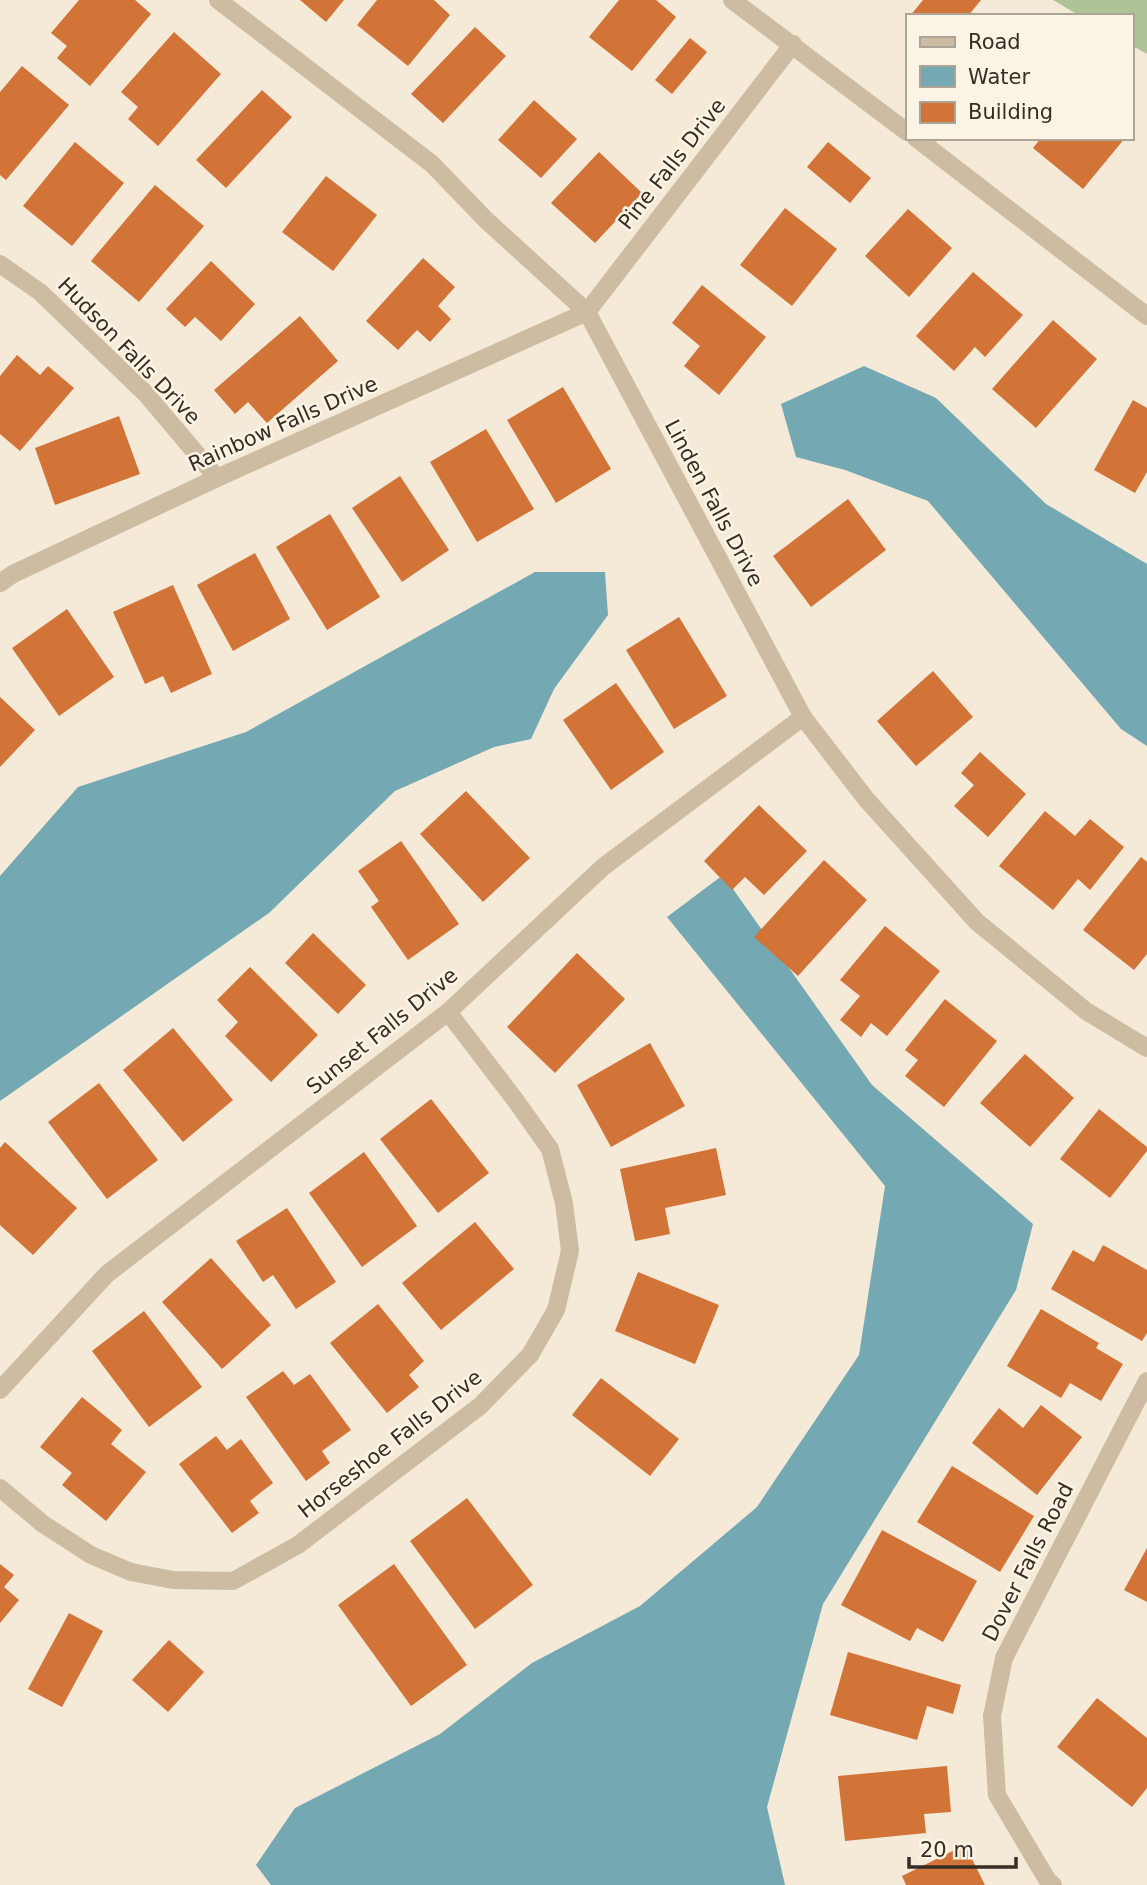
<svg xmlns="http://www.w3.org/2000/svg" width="1147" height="1885" font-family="'DejaVu Sans',sans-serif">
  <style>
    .green { fill: #aec496 }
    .water { fill: #74a8b3 }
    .building { fill: #d27337 }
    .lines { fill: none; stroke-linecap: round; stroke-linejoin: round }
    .street { stroke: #cdbca2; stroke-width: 18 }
    .labels { text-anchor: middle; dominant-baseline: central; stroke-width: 5; stroke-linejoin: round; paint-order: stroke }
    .street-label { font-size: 21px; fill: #372d25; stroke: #fbf4e4 }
  </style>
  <rect width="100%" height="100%" fill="#f4ead7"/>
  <path class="green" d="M1053 0H1147V54L1131 45V16H1080Z"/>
  <g class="water">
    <path d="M864 366 936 398 1046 504 1147 564V746L1121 729 928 501 845 470 796 457 781 404Z"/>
    <path d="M535 572H605L608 615 554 689 531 739 494 747 395 791 269 913 0 1101V876L78 787 246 732Z"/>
    <path d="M723 875 872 1085 1033 1224 1016 1290 823 1604 767 1807 785 1885H271L256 1865 295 1808 440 1734 532 1663 640 1606 757 1507 859 1355 885 1186 667 917Z"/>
  </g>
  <g class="building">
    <path d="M79 0H135L151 14 90 86 57 58 67 46 51 33Z"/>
    <path d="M300 0H344L326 22Z"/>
    <path d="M377 0H434L450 15 408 66 357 25Z"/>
    <path d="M619 0H656L676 17 632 71 589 37Z"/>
    <path d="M923 0H981L968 16H910Z"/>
    <path d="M475 27 506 56 443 123 411 94Z"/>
    <path d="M174 32 221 74 158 146 128 119 138 107 121 92Z"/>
    <path d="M690 38 707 52 672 94 655 80Z"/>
    <path d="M22 66 69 105 6 180 0 175V92Z"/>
    <path d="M262 90 292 117 226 188 196 160Z"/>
    <path d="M534 100 577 139 541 178 498 140Z"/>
    <path d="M1041 138H1125L1083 189 1033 148Z"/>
    <path d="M75 142 124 183 72 246 23 206Z"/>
    <path d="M828 142 871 178 850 203 807 167Z"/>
    <path d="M599 152 642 193 595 243 551 203Z"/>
    <path d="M326 176 377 215 333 271 282 232Z"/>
    <path d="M155 185 204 226 139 302 91 261Z"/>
    <path d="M785 208 837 249 792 306 740 265Z"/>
    <path d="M908 209 952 248 909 297 865 256Z"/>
    <path d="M423 258 455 287 438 306 451 319 430 342 417 330 398 350 366 321Z"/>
    <path d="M211 261 255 304 221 341 195 317 185 327 166 309Z"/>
    <path d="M973 272 1023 315 985 357 975 347 954 371 916 336Z"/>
    <path d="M702 285 766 337 719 395 684 366 700 346 672 323Z"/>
    <path d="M300 316 338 361 267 423 248 402 235 414 214 390Z"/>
    <path d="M1053 320 1097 359 1036 428 992 389Z"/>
    <path d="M17 355 40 375 48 366 74 388 20 451 0 434V376Z"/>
    <path d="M563 387 611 469 556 503 507 420Z"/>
    <path d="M1133 400 1147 408V472L1135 493 1094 470Z"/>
    <path d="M119 416 140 474 55 505 35 448Z"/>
    <path d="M486 429 534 509 477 542 430 462Z"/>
    <path d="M400 476 449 550 402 582 352 508Z"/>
    <path d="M848 499 886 550 811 607 773 556Z"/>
    <path d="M330 514 380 597 327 630 276 547Z"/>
    <path d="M255 553 290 619 233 651 197 585Z"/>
    <path d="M173 585 212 674 171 693 163 676 145 684 113 612Z"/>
    <path d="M67 609 114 677 59 716 12 648Z"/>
    <path d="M679 617 727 696 674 729 626 650Z"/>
    <path d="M933 671 973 717 916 766 877 721Z"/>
    <path d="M616 683 664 752 611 790 563 720Z"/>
    <path d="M0 697 35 730 0 767Z"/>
    <path d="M980 752 1026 794 988 837 954 806 974 785 961 773Z"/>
    <path d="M466 791 530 858 483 902 420 834Z"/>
    <path d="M759 805 807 851 764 895 745 877 732 890 704 861Z"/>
    <path d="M1045 811 1075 836 1090 819 1124 847 1090 890 1078 879 1053 910 999 866Z"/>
    <path d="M401 841 459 924 408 960 371 907 379 901 358 871Z"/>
    <path d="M1141 857 1147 862V954L1134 970 1083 930Z"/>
    <path d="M824 860 867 900 798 976 754 937Z"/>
    <path d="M885 926 940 971 887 1036 871 1023 861 1037 840 1020 860 996 840 980Z"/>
    <path d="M313 933 366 985 338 1014 285 963Z"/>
    <path d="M577 953 625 999 555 1073 507 1027Z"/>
    <path d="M250 967 318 1035 271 1082 225 1036 238 1022 217 1000Z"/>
    <path d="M945 999 997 1041 944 1107 905 1076 918 1060 905 1050Z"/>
    <path d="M173 1028 233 1100 183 1142 123 1070Z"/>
    <path d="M650 1043 685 1106 611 1147 577 1085Z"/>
    <path d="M1025 1054 1074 1098 1030 1147 980 1103Z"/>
    <path d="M99 1083 158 1160 107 1199 48 1122Z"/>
    <path d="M431 1099 489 1173 438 1213 380 1139Z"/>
    <path d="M1099 1109 1147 1147V1151L1110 1198 1060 1159Z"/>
    <path d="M5 1142 77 1208 33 1255 0 1225V1148Z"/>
    <path d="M716 1148 726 1195 665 1208 670 1234 635 1241 620 1169Z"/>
    <path d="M364 1152 417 1226 362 1267 309 1193Z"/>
    <path d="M287 1208 336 1282 296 1309 273 1275 263 1282 236 1241Z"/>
    <path d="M475 1222 514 1269 441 1330 402 1283Z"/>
    <path d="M1103 1245 1147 1270V1333L1142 1341 1051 1289 1073 1250 1094 1262Z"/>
    <path d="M211 1258 271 1325 222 1369 162 1302Z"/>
    <path d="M638 1272 719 1305 695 1364 615 1331Z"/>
    <path d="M378 1304 424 1361 409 1375 419 1387 387 1413 330 1343Z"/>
    <path d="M1041 1309 1099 1343 1096 1348 1123 1364 1101 1401 1070 1383 1061 1398 1007 1366Z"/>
    <path d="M144 1311 202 1387 149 1427 92 1351Z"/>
    <path d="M283 1371 294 1385 310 1374 351 1430 322 1451 330 1463 306 1481 246 1397Z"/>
    <path d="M601 1378 679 1439 650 1476 572 1415Z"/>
    <path d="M82 1397 122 1430 111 1444 146 1472 106 1521 62 1485 72 1473 40 1447Z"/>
    <path d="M1041 1405 1082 1437 1037 1495 972 1443 999 1408 1023 1428Z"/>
    <path d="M216 1436 227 1450 241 1439 273 1483 250 1501 259 1513 232 1533 179 1464Z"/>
    <path d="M952 1466 1034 1516 1000 1572 917 1522Z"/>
    <path d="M467 1498 533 1585 475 1629 410 1541Z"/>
    <path d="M882 1530 977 1581 943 1642 917 1628 910 1641 841 1605Z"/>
    <path d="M1147 1548V1602L1124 1590Z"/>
    <path d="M0 1564 14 1575 4 1587 19 1600 0 1623Z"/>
    <path d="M394 1564 467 1665 411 1706 338 1605Z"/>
    <path d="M69 1613 103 1631 62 1707 28 1689Z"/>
    <path d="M169 1640 204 1672 168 1712 132 1680Z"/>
    <path d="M848 1652 961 1685 953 1714 927 1706 917 1740 830 1715Z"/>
    <path d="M1097 1698 1147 1738V1788L1132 1807 1057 1747Z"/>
    <path d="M947 1766 951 1812 924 1814 926 1833 845 1841 838 1776Z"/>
    <path d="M965 1845 985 1885H906L902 1876Z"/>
  </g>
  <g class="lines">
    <g class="street">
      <path d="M218 0 432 164 486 220 587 312 803 717 866 799 977 922 1086 1011 1147 1048"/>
      <path d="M732 0 907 132"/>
      <path d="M916 138 1147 316"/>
      <path d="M0 264 40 292 146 394 217 478"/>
      <path d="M0 583 13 574 217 478 587 312 793 44"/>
      <path d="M0 1390 107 1274 448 1012 603 867 803 717"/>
      <path d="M0 1488 43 1524 91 1555 131 1572 173 1580 233 1581 298 1545 480 1406 530 1355 556 1310 570 1251 564 1203 550 1149 516 1101 448 1012"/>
      <path d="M1053 1885 1048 1881 997 1795 992 1716 1004 1658 1147 1381"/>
    </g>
  </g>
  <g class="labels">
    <g class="street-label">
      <text transform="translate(672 164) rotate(-52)">Pine Falls Drive</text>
      <text transform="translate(129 351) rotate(46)">Hudson Falls Drive</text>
      <text transform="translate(283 424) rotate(-24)">Rainbow Falls Drive</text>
      <text transform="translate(714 503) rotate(62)">Linden Falls Drive</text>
      <text transform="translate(382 1031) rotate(-39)">Sunset Falls Drive</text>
      <text transform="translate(390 1444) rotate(-38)">Horseshoe Falls Drive</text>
      <text transform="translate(1028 1562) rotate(-63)">Dover Falls Road</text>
    </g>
  </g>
  <rect x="906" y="14" width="228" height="126" fill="#fbf4e4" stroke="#ada498" stroke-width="2"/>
  <rect x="920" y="37" width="35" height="10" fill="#cdbca2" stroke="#ada498" stroke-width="2"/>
  <text x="968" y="49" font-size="21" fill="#372d25">Road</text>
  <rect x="920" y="66" width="35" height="21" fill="#74a8b3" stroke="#ada498" stroke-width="2"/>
  <text x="968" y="84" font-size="21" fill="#372d25">Water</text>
  <rect x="920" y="102" width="35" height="21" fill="#d27337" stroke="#ada498" stroke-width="2"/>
  <text x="968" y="119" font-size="21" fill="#372d25">Building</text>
  <path d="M909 1857v10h107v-10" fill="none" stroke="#372d25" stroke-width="3.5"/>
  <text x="920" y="1857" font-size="21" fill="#372d25" stroke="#fbf4e4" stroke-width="5" paint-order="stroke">20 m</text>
</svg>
